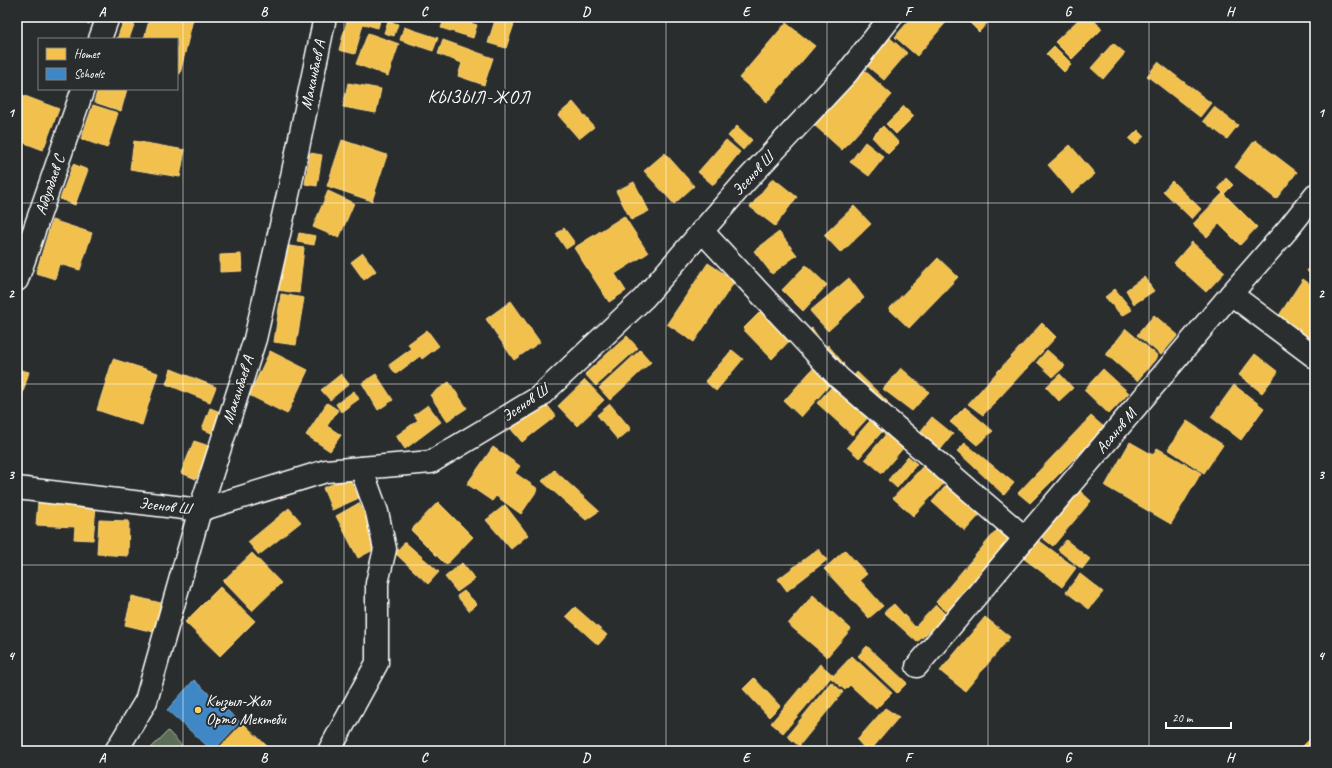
<svg xmlns="http://www.w3.org/2000/svg" width="1332" height="768" font-family="Caveat,sans-serif">
  <style>
    .green { fill: #5c6d56; stroke: #aeb6aa }
    .homes { fill: #f2c14e; stroke: #f6d483 }
    .schools { fill: #3f88c5; stroke: #79acd6 }
    .lines { fill: none; stroke-linecap: round; stroke-linejoin: round }
    .minor-casing { stroke: #fff; stroke-width: 25 }
    .minor { stroke: #2a2d2e; stroke-width: 22 }
    .grid { fill: none; stroke: #fff; stroke-width: 1; stroke-opacity: 0.55 }
    .poi-dot { fill: #ffd166; stroke: #2a2d2e; stroke-width: 1.5 }
    .labels { text-anchor: middle; dominant-baseline: central; stroke-width: 4; stroke-linejoin: round; paint-order: stroke }
    .street-label { font-size: 16px; fill: #fff; stroke: #2a2d2e }
    .poi-label { font-size: 16px; fill: #fff; stroke: #2a2d2e; text-anchor: start }
    .quarter-label { font-size: 18px; letter-spacing: 1px; fill: #fff; stroke: #2a2d2e }
    .neatline { fill: none; stroke: #fff; stroke-width: 1.5 }
    .grid-label { font-size: 13px; text-anchor: middle; font-weight: bold; fill: #fff }
  </style>
  <rect width="100%" height="100%" fill="#2a2d2e"/>
  <filter id="ink" filterUnits="userSpaceOnUse"><feTurbulence type="fractalNoise" baseFrequency=".025" numOctaves="2"/><feDisplacementMap in="SourceGraphic" scale="8" xChannelSelector="R" yChannelSelector="G"/><feConvolveMatrix kernelMatrix="1 2 1 2 8 2 1 2 1" color-interpolation-filters="sRGB"/></filter>
  <g filter="url(#ink)">
    <path class="green" d="M168 731 187 751H148Z"/>
    <g class="homes">
      <path d="M73 17H92L89 24Z"/>
      <path d="M150 17H187L193 19 180 74 177 73V39H144Z"/>
      <path d="M348 17H381L378 28 363 24 355 54 339 50Z"/>
      <path d="M445 17H450L477 25 473 38 441 28Z"/>
      <path d="M496 17 516 18 506 48 488 43Z"/>
      <path d="M912 17H945L948 20 917 56 895 37Z"/>
      <path d="M964 17H985L989 21 979 32Z"/>
      <path d="M1081 17H1091L1102 29 1072 59 1055 42Z"/>
      <path d="M124 19 135 22 129 39H117Z"/>
      <path d="M388 21 398 24 394 36 384 33Z"/>
      <path d="M786 23 815 46 767 102 739 78Z"/>
      <path d="M404 27 438 38 433 51 400 40Z"/>
      <path d="M368 33 399 44 388 76 356 64Z"/>
      <path d="M889 37 907 53 884 80 866 65Z"/>
      <path d="M443 40 493 58 484 85 458 76 462 63 438 54Z"/>
      <path d="M1113 43 1125 53 1103 79 1091 68Z"/>
      <path d="M1054 46 1072 64 1064 72 1046 54Z"/>
      <path d="M1158 62 1211 103 1200 117 1147 76Z"/>
      <path d="M863 69 892 95 842 150 813 124Z"/>
      <path d="M348 83 381 89 376 113 343 107Z"/>
      <path d="M98 89H127L121 111 94 102Z"/>
      <path d="M17 93 59 109 43 150 17 140Z"/>
      <path d="M573 102 594 127 579 139 558 115Z"/>
      <path d="M93 105 118 113 107 148 81 139Z"/>
      <path d="M904 106 914 116 896 134 886 124Z"/>
      <path d="M1214 107 1238 125 1227 139 1203 121Z"/>
      <path d="M737 126 752 140 743 150 728 136Z"/>
      <path d="M883 126 899 143 888 154 872 137Z"/>
      <path d="M1138 130 1144 136 1136 145 1129 139Z"/>
      <path d="M342 140 387 155 372 201 327 186Z"/>
      <path d="M726 140 740 152 713 185 698 172Z"/>
      <path d="M1255 140 1297 172 1276 199 1235 167Z"/>
      <path d="M134 141 185 150 180 177 130 169Z"/>
      <path d="M865 142 884 157 869 176 850 162Z"/>
      <path d="M1070 145 1095 174 1072 193 1048 165Z"/>
      <path d="M310 153 322 155 317 186 305 184Z"/>
      <path d="M665 153 694 186 674 204 644 171Z"/>
      <path d="M73 164 88 170 75 205 60 199Z"/>
      <path d="M773 178 797 197 775 226 750 207Z"/>
      <path d="M1226 178 1233 185 1224 194 1218 188Z"/>
      <path d="M1172 181 1201 209 1192 219 1163 191Z"/>
      <path d="M634 182 649 211 631 220 616 191Z"/>
      <path d="M328 191 354 203 339 238 313 227Z"/>
      <path d="M1223 193 1257 227 1240 245 1219 224 1207 237 1193 224Z"/>
      <path d="M854 206 871 224 841 253 824 235Z"/>
      <path d="M624 216 648 253 615 274 626 291 609 302 574 248Z"/>
      <path d="M52 220 92 233 80 270 59 264 55 279 36 273Z"/>
      <path d="M564 228 575 243 566 249 556 234Z"/>
      <path d="M779 232 797 255 772 274 754 251Z"/>
      <path d="M299 233 316 236 314 245 297 242Z"/>
      <path d="M1192 242 1225 272 1206 292 1174 263Z"/>
      <path d="M283 245 304 248 299 293 277 290Z"/>
      <path d="M363 253 376 271 364 280 351 262Z"/>
      <path d="M241 254 242 271 220 272V255Z"/>
      <path d="M938 258 958 277 909 328 889 309Z"/>
      <path d="M1315 260V277L1307 271Z"/>
      <path d="M708 263 735 281 694 342 667 324Z"/>
      <path d="M806 265 827 285 803 311 782 290Z"/>
      <path d="M1144 277 1154 291 1134 304 1126 290Z"/>
      <path d="M849 278 864 298 828 331 810 311Z"/>
      <path d="M1303 279 1315 288V342L1278 317Z"/>
      <path d="M1115 289 1132 310 1122 316 1105 297Z"/>
      <path d="M281 294 304 298 296 345 274 342Z"/>
      <path d="M511 301 540 342 514 360 486 319Z"/>
      <path d="M764 308 793 337 772 359 743 329Z"/>
      <path d="M1154 315 1178 335 1161 355 1137 335Z"/>
      <path d="M1042 323 1056 337 983 415 968 404Z"/>
      <path d="M812 328 821 341 812 348 803 334Z"/>
      <path d="M1126 329 1158 356 1137 381 1106 354Z"/>
      <path d="M427 330 439 346 422 359 420 356 396 374 389 365 411 349 408 344Z"/>
      <path d="M627 336 638 348 596 386 585 374Z"/>
      <path d="M828 345 844 364 835 371 818 353Z"/>
      <path d="M640 350 651 362 610 400 599 388Z"/>
      <path d="M732 350 743 359 716 391 705 381Z"/>
      <path d="M1047 350 1065 366 1053 377 1037 362Z"/>
      <path d="M270 351 308 370 287 414 249 395Z"/>
      <path d="M1255 354 1278 372 1262 393 1239 375Z"/>
      <path d="M113 359 158 373 142 425 97 410Z"/>
      <path d="M817 364 834 380 801 417 784 401Z"/>
      <path d="M901 368 929 392 912 411 883 389Z"/>
      <path d="M17 369 29 372 17 412Z"/>
      <path d="M171 369 216 387 210 402 166 384Z"/>
      <path d="M1103 369 1129 393 1109 414 1084 390Z"/>
      <path d="M857 372 888 402 880 410 849 382Z"/>
      <path d="M341 374 349 384 330 400 321 390Z"/>
      <path d="M376 374 393 400 378 410 362 383Z"/>
      <path d="M1060 374 1073 388 1059 401 1046 387Z"/>
      <path d="M585 380 604 400 577 426 558 406Z"/>
      <path d="M837 381 872 413 852 435 817 403Z"/>
      <path d="M449 382 467 408 447 421 430 395Z"/>
      <path d="M1234 385 1264 408 1241 440 1211 417Z"/>
      <path d="M354 391 359 399 341 412 336 404Z"/>
      <path d="M544 401 556 416 522 442 510 428Z"/>
      <path d="M327 403 338 410 327 426 341 435 330 451 306 435Z"/>
      <path d="M610 404 631 429 618 440 597 415Z"/>
      <path d="M428 405 441 422 405 449 396 436 418 420 414 415Z"/>
      <path d="M965 407 993 431 977 445 950 422Z"/>
      <path d="M210 408 223 413 214 434 202 429Z"/>
      <path d="M875 415 887 426 859 458 847 447Z"/>
      <path d="M1091 416 1105 428 1030 503 1018 493Z"/>
      <path d="M932 417 953 434 941 449 920 432Z"/>
      <path d="M1187 421 1223 445 1204 473 1168 449Z"/>
      <path d="M887 433 904 447 882 473 865 459Z"/>
      <path d="M194 441 209 446 196 479 181 473Z"/>
      <path d="M1130 442 1153 455 1157 448 1201 473 1171 524 1105 486Z"/>
      <path d="M965 443 1014 483 1004 495 957 451Z"/>
      <path d="M493 447 520 466 515 473 538 489 521 514 496 496 492 501 467 484Z"/>
      <path d="M908 456 917 464 897 488 888 480Z"/>
      <path d="M927 462 947 480 913 516 893 498Z"/>
      <path d="M554 470 599 511 586 520 542 481Z"/>
      <path d="M349 477 359 498 332 510 323 488Z"/>
      <path d="M950 481 984 510 965 531 932 502Z"/>
      <path d="M1079 490 1091 501 1053 546 1040 536Z"/>
      <path d="M38 502 96 506 93 540 74 539 75 527 36 525Z"/>
      <path d="M438 502 473 537 446 565 411 530Z"/>
      <path d="M359 503 373 530 369 533 377 548 358 558 336 516Z"/>
      <path d="M505 505 528 535 511 549 486 520Z"/>
      <path d="M289 508 301 522 259 555 248 542Z"/>
      <path d="M99 520 129 521 128 556 97 554Z"/>
      <path d="M1001 525 1015 536 949 614 936 602Z"/>
      <path d="M1037 539 1076 568 1062 587 1023 558Z"/>
      <path d="M1066 540 1090 559 1082 569 1058 550Z"/>
      <path d="M405 542 439 572 428 584 395 553Z"/>
      <path d="M818 549 827 560 787 591 778 579Z"/>
      <path d="M845 550 867 574 860 580 883 606 869 618 824 569Z"/>
      <path d="M252 553 281 583 252 611 223 581Z"/>
      <path d="M462 563 475 579 457 592 445 577Z"/>
      <path d="M1080 574 1103 592 1089 609 1066 592Z"/>
      <path d="M220 587 255 621 220 656 185 622Z"/>
      <path d="M464 591 477 604 469 611 457 596Z"/>
      <path d="M813 595 851 629 827 657 788 624Z"/>
      <path d="M132 596 165 604 158 633 125 625Z"/>
      <path d="M894 604 915 627 936 605 947 616 917 642 884 612Z"/>
      <path d="M575 607 607 635 598 645 566 616Z"/>
      <path d="M985 617 1010 637 965 691 940 671Z"/>
      <path d="M867 646 907 683 897 693 858 656Z"/>
      <path d="M852 656 892 693 876 709 850 685 845 690 831 678Z"/>
      <path d="M820 664 833 675 783 733 771 723Z"/>
      <path d="M754 678 780 706 769 717 743 689Z"/>
      <path d="M831 682 843 692 799 746 787 736Z"/>
      <path d="M885 708 899 717 870 751H867L857 740Z"/>
      <path d="M243 723 272 751H216Z"/>
      <path d="M1314 735 1315 736V751H1302L1300 749Z"/>
    </g>
    <path class="schools" d="M194 680 240 722 213 751 167 710Z"/>
    <g class="lines">
      <g class="minor-casing">
        <g id="minor">
          <path d="M100 39 108 17"/>
          <path d="M702 231 839 378 1025 538"/>
          <path d="M17 280 83 89"/>
          <path d="M1231 294 1315 357"/>
          <path d="M17 488 200 510 326 471 431 462 538 398 644 298 743 184 847 73 891 17"/>
          <path d="M917 666 1231 294 1288 229 1315 195"/>
          <path d="M116 751 146 701 200 510 255 339 290 186 325 17"/>
          <path d="M329 751 377 663V583L385 549 377 512 361 468"/>
        </g>
      </g>
      <use href="#minor" class="minor"/>
    </g>
  </g>
  <path class="grid" d="M183 17V751M344 17V751M505 17V751M666 17V751M827 17V751M988 17V751M1149 17V751M17 203H1315M17 384H1315M17 565H1315"/>
  <circle class="poi-dot" cx="198" cy="710" r="4"/>
  <g class="labels">
    <g class="street-label">
      <text transform="translate(313 75) rotate(-78)">Маканбаев А</text>
      <text transform="translate(753 174) rotate(-47)">Эсенов Ш</text>
      <text transform="translate(50 185) rotate(-71)">Абдулдаев С</text>
      <text transform="translate(238 390) rotate(-72)">Маканбаев А</text>
      <text transform="translate(525 403) rotate(-35)">Эсенов Ш</text>
      <text transform="translate(1116 431) rotate(-50)">Асанов М</text>
      <text transform="translate(165 506) rotate(7)">Эсенов Ш</text>
    </g>
    <g class="poi-label">
      <text x="206" y="701">Кызыл-Жол<tspan x="206" dy="18">Орто Мектеби</tspan></text>
    </g>
    <g class="quarter-label">
      <text x="479" y="97">КЫЗЫЛ-ЖОЛ</text>
    </g>
  </g>
  <rect width="1332" height="768" fill="none" stroke="#2a2d2e" stroke-width="44"/>
  <rect x="38" y="38" width="140" height="52" fill="#2a2d2e" stroke="#7f8182"/>
  <rect x="46" y="48" width="20" height="12" fill="#f2c14e" stroke="#7f8182"/>
  <text x="74" y="58" font-size="12" fill="#ffffff">Homes</text>
  <rect x="46" y="68" width="20" height="12" fill="#3f88c5" stroke="#7f8182"/>
  <text x="74" y="78" font-size="12" fill="#ffffff">Schools</text>
  <path d="M1166 722v6h65v-6" fill="none" stroke="#ffffff" stroke-width="2"/>
  <text x="1172" y="722" font-size="12" fill="#ffffff" stroke="#2a2d2e" stroke-width="3" paint-order="stroke">20 m</text>
  <rect x="22" y="22" width="1288" height="724" class="neatline"/>
  <g class="grid-label">
    <text x="102" y="16">A</text>
    <text x="264" y="16">B</text>
    <text x="424" y="16">C</text>
    <text x="586" y="16">D</text>
    <text x="746" y="16">E</text>
    <text x="908" y="16">F</text>
    <text x="1068" y="16">G</text>
    <text x="1230" y="16">H</text>
    <text x="11" y="117">1</text>
    <text x="1321" y="117">1</text>
    <text x="11" y="298">2</text>
    <text x="1321" y="298">2</text>
    <text x="11" y="479">3</text>
    <text x="1321" y="479">3</text>
    <text x="11" y="660">4</text>
    <text x="1321" y="660">4</text>
    <text x="102" y="762">A</text>
    <text x="264" y="762">B</text>
    <text x="424" y="762">C</text>
    <text x="586" y="762">D</text>
    <text x="746" y="762">E</text>
    <text x="908" y="762">F</text>
    <text x="1068" y="762">G</text>
    <text x="1230" y="762">H</text>
  </g>
</svg>
